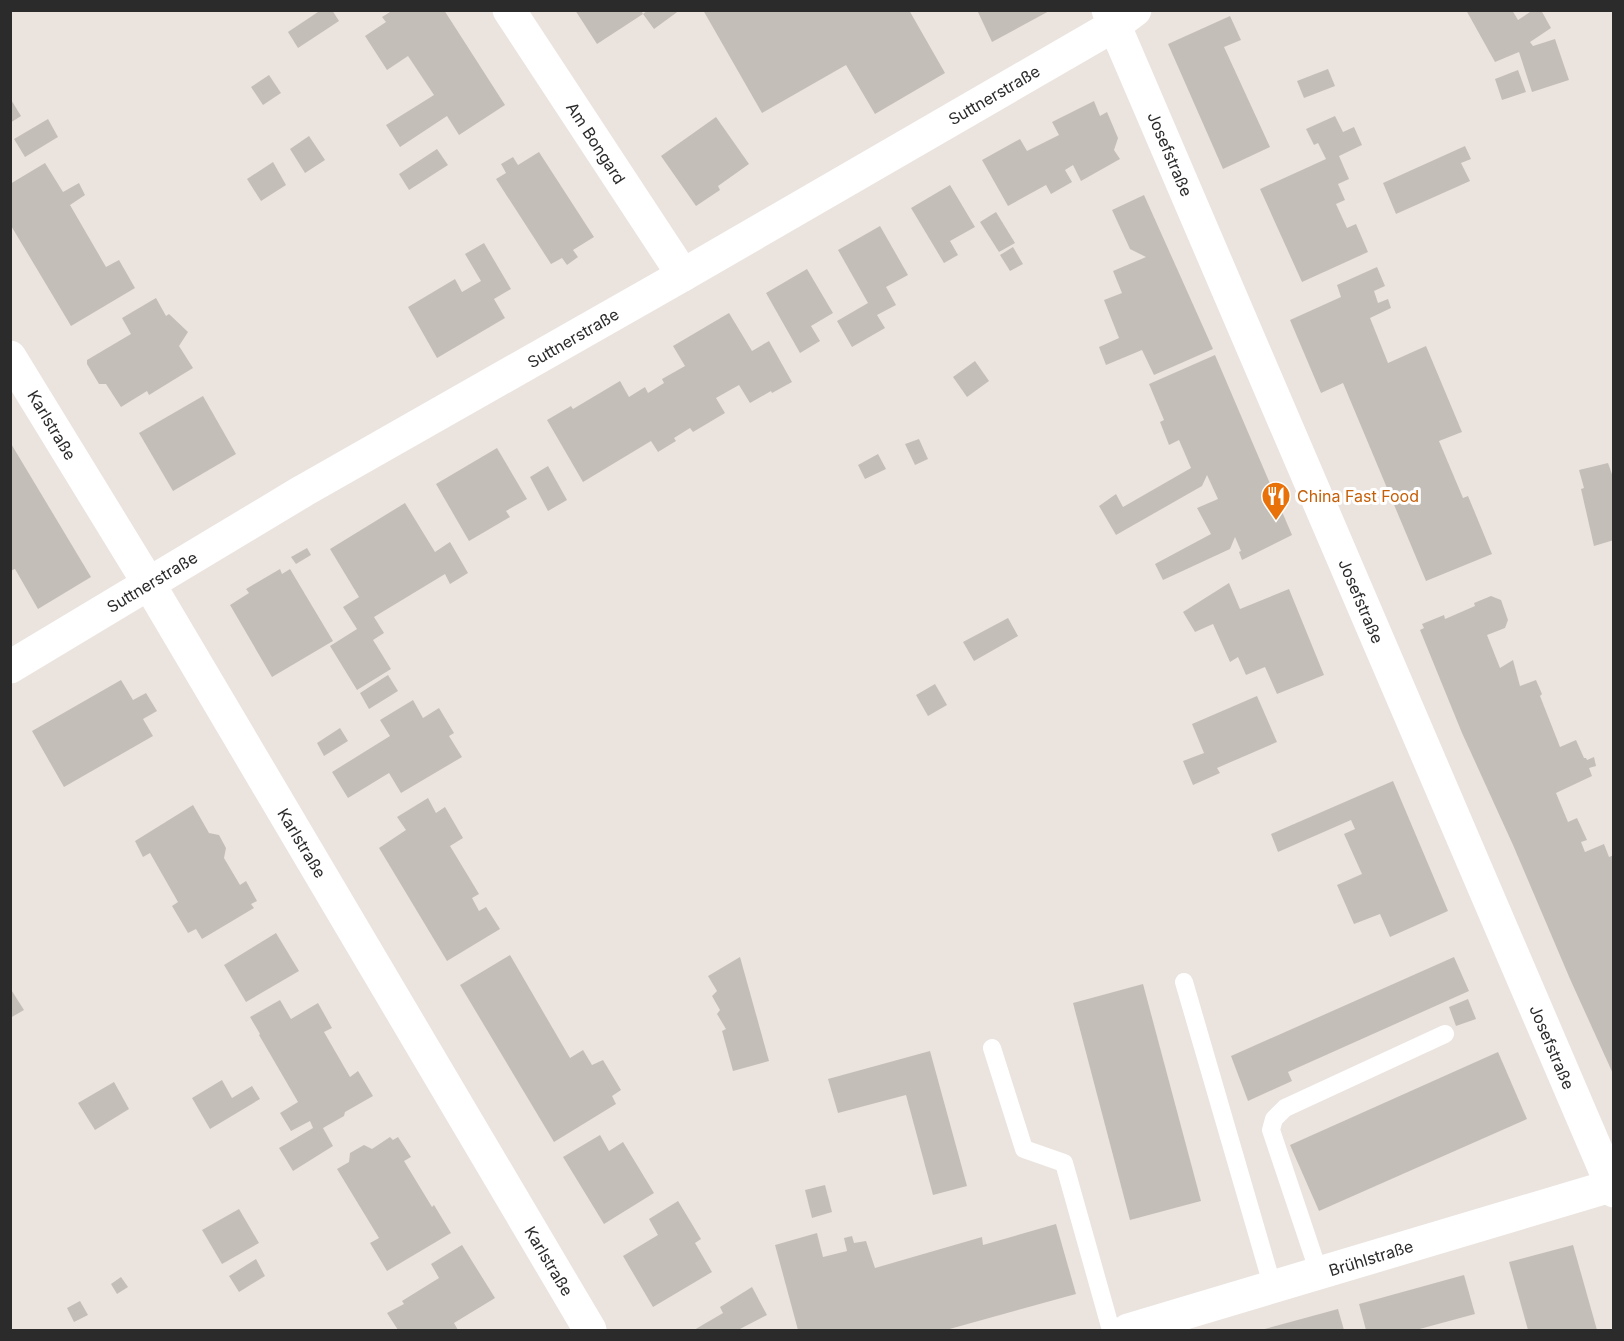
<svg xmlns="http://www.w3.org/2000/svg" width="1624" height="1341" font-family="Inter,sans-serif">
  <style>
    .building { fill: #c4beb9 }
    .lines { fill: none; stroke-linecap: round; stroke-linejoin: round }
    .lane { stroke: #fff; stroke-width: 18 }
    .street { stroke: #fff; stroke-width: 33 }
    .secondary { stroke: #fff; stroke-width: 33 }
    .labels { text-anchor: middle; dominant-baseline: central; stroke-width: 6; stroke-linejoin: round; paint-order: stroke }
    .street-label { font-size: 16px; fill: #2b2b2b; stroke: #fff }
    .food-label { font-size: 16px; fill: #c56008; stroke: #fff; text-anchor: start }
  </style>
  <rect width="100%" height="100%" fill="#ebe3de"/>
  <g class="building">
    <path d="M321 10H332L339 21 298 48 288 32Z"/>
    <path d="M388 10H444L505 105 459 135 447 116 400 147 386 125 434 95 408 56 387 70 365 36 386 22 382 17 390 12Z"/>
    <path d="M575 10H641L643 14 648 10H680L654 29 643 14 597 44Z"/>
    <path d="M703 10H909L945 73 875 114 846 65 762 113Z"/>
    <path d="M977 10H1051L992 42Z"/>
    <path d="M1466 10H1512L1518 20 1533 10H1541L1551 28 1530 42 1533 46 1555 39 1569 80 1532 92 1519 52 1495 62Z"/>
    <path d="M1230 16 1241 40 1224 47 1270 147 1223 169 1168 44Z"/>
    <path d="M1328 69 1335 86 1304 98 1297 81Z"/>
    <path d="M1518 70 1526 92 1502 100 1495 79Z"/>
    <path d="M269 75 281 93 263 105 251 87Z"/>
    <path d="M10 98 21 116 10 123Z"/>
    <path d="M1094 101 1100 116 1107 112 1118 138 1114 150 1120 159 1081 181 1073 165 1065 170 1072 182 1051 194 1046 185 1008 206 982 160 1020 139 1027 151 1059 135 1052 122Z"/>
    <path d="M1335 116 1343 132 1354 127 1362 145 1339 156 1349 179 1338 184 1345 200 1336 204 1347 228 1356 224 1368 252 1302 282 1260 189 1326 159 1318 143 1314 145 1306 129Z"/>
    <path d="M716 117 749 164 718 186 720 190 696 206 661 156Z"/>
    <path d="M48 119 58 137 25 157 14 139Z"/>
    <path d="M309 136 325 160 305 173 290 149Z"/>
    <path d="M1465 146 1471 159 1461 163 1470 181 1396 214 1383 183Z"/>
    <path d="M437 149 448 165 409 190 399 174Z"/>
    <path d="M539 152 594 237 573 250 578 257 567 265 562 258 551 264 496 179 506 173 501 164 513 157 518 165Z"/>
    <path d="M273 162 286 185 261 201 247 179Z"/>
    <path d="M45 163 63 192 79 183 85 195 70 205 106 267 119 260 135 288 71 326 10 224V184Z"/>
    <path d="M950 185 975 227 950 241 958 255 944 263 911 208Z"/>
    <path d="M1144 195 1213 349 1154 375 1142 350 1106 365 1099 347 1119 338 1104 300 1122 293 1113 271 1146 257 1130 249 1112 210Z"/>
    <path d="M996 212 1015 243 999 252 980 222Z"/>
    <path d="M880 226 908 275 886 287 896 305 877 315 885 328 852 347 837 321 868 303 838 250Z"/>
    <path d="M484 243 511 289 494 299 505 318 437 358 408 307 455 279 462 292 481 281 465 254Z"/>
    <path d="M1013 247 1023 264 1010 271 1000 255Z"/>
    <path d="M1377 267 1385 286 1374 291 1378 303 1388 299 1391 308 1370 318 1388 363 1426 346 1462 432 1439 441 1463 498 1468 496 1492 554 1426 581 1343 383 1321 393 1290 320 1341 297 1337 285Z"/>
    <path d="M807 269 833 313 811 326 820 341 800 353 766 293Z"/>
    <path d="M156 298 166 316 169 314 188 332 179 346 193 368 149 395 147 391 121 407 106 384H99L87 364V360L131 334 122 318Z"/>
    <path d="M729 313 752 351 769 341 792 382 772 393 771 391 750 403 739 385 716 398 725 413 693 432 690 428 674 438 676 441 658 452 651 441 583 482 547 420 571 406 573 409 620 381 629 397 645 387 648 393 664 383 662 379 685 366 673 346Z"/>
    <path d="M1215 355 1292 535 1242 560 1239 552 1241 551 1235 537 1230 549 1163 580 1155 564 1211 534 1197 508 1218 499 1207 475 1202 486 1116 535 1099 506 1116 494 1123 507 1191 468 1179 440 1169 445 1160 422 1164 420 1149 384Z"/>
    <path d="M975 361 989 381 967 397 953 377Z"/>
    <path d="M203 396 236 454 173 491 139 433Z"/>
    <path d="M919 439 928 459 915 465 905 444Z"/>
    <path d="M10 442 91 577 38 609 15 569 10 571Z"/>
    <path d="M497 448 527 499 506 511 510 517 469 541 436 484Z"/>
    <path d="M878 454 886 469 865 479 858 465Z"/>
    <path d="M1608 463 1614 480V540L1594 546 1581 489 1584 488 1579 470Z"/>
    <path d="M548 466 567 500 548 511 530 477Z"/>
    <path d="M405 503 435 552 450 542 468 573 450 584 445 574 374 617 384 633 373 640 391 669 357 690 330 646 357 629 343 607 359 597 330 549Z"/>
    <path d="M307 548 311 555 296 564 291 557Z"/>
    <path d="M280 569 282 574 290 569 333 641 272 677 230 605 249 593 246 589Z"/>
    <path d="M1229 583 1240 609 1289 589 1324 675 1277 694 1265 667 1246 675 1238 657 1230 662 1213 624 1195 632 1183 612Z"/>
    <path d="M1491 596 1501 600 1508 620 1505 628 1487 635 1500 668 1513 660 1520 686 1536 680 1542 694 1540 696 1560 747 1576 740 1584 758H1586L1587 760 1594 757 1596 766 1589 768 1592 776 1556 793 1568 822 1577 818 1587 840 1581 842 1585 852 1604 844 1609 857 1614 855V1076L1570 979 1513 845 1462 733 1420 630 1424 628 1422 624 1444 615 1445 619 1475 606 1474 603Z"/>
    <path d="M1008 618 1018 636 974 661 963 642Z"/>
    <path d="M388 675 398 691 369 709 360 693Z"/>
    <path d="M121 680 133 700 146 693 157 711 143 719 153 736 64 787 32 731Z"/>
    <path d="M935 684 947 705 928 716 916 695Z"/>
    <path d="M1257 696 1277 742 1217 768 1220 773 1193 785 1183 761 1204 753 1192 724Z"/>
    <path d="M413 700 423 718 439 708 454 733 449 736 462 757 401 793 389 773 348 798 332 772 390 736 380 720Z"/>
    <path d="M340 728 348 741 324 756 317 743Z"/>
    <path d="M1393 781 1448 911 1390 937 1380 914 1354 924 1337 885 1362 874 1344 834 1355 829 1351 820 1278 852 1271 834Z"/>
    <path d="M428 798 436 813 445 807 463 838 450 846 479 894 472 898 479 911 486 907 500 929 447 961 379 848 406 830 397 817Z"/>
    <path d="M193 805 209 833 219 835 226 848 224 858 240 885 246 881 257 901 251 904 254 908 202 939 196 929 188 933 172 906 178 902 150 853 143 857 135 841Z"/>
    <path d="M276 933 299 971 246 1002 224 965Z"/>
    <path d="M510 955 570 1058 583 1050 592 1065 603 1060 621 1090 612 1096 616 1104 554 1142 460 985Z"/>
    <path d="M740 957 769 1061 733 1071 722 1031 726 1029 717 1014 720 1010 712 996 717 991 708 976Z"/>
    <path d="M1454 957 1469 991 1288 1072 1292 1081 1248 1101 1231 1056Z"/>
    <path d="M1143 984 1201 1201 1130 1220 1073 1003Z"/>
    <path d="M10 988 24 1010 10 1018Z"/>
    <path d="M1468 999 1476 1019 1456 1026 1449 1007Z"/>
    <path d="M280 1000 291 1019 318 1003 332 1028 324 1032 350 1077 358 1071 373 1096 345 1112 344 1116 323 1128 333 1146 293 1171 279 1148 313 1128 310 1121 291 1131 280 1113 298 1102 259 1035 260 1034 250 1017Z"/>
    <path d="M930 1051 967 1186 933 1195 906 1095 838 1113 828 1079Z"/>
    <path d="M1498 1052 1527 1119 1319 1211 1290 1145Z"/>
    <path d="M222 1080 232 1098 252 1086 260 1099 210 1129 192 1098Z"/>
    <path d="M114 1082 129 1109 95 1130 78 1103Z"/>
    <path d="M600 1135 609 1151 623 1142 654 1193 604 1224 563 1157Z"/>
    <path d="M390 1137 393 1140 398 1137 411 1157 404 1161 432 1207 434 1205 451 1233 387 1271 370 1243 379 1238 337 1169 349 1162 350 1153 364 1145 372 1149Z"/>
    <path d="M825 1185 832 1212 812 1218 805 1190Z"/>
    <path d="M678 1201 701 1239 695 1243 712 1272 653 1307 623 1256 658 1235 649 1219Z"/>
    <path d="M239 1209 259 1243 222 1264 202 1230Z"/>
    <path d="M1056 1224 1076 1294 946 1330H798L775 1245 817 1233 823 1257 847 1251 844 1238 852 1236 854 1243 866 1241 875 1268 982 1237 983 1245Z"/>
    <path d="M462 1245 495 1298 454 1323 458 1330H398L387 1313 404 1304 402 1301 439 1278 431 1264Z"/>
    <path d="M1573 1245 1597 1330H1528L1509 1262Z"/>
    <path d="M256 1259 265 1276 239 1292 229 1276Z"/>
    <path d="M1464 1275 1475 1314 1416 1330H1366L1359 1304Z"/>
    <path d="M121 1277 128 1287 117 1294 111 1284Z"/>
    <path d="M752 1287 767 1315 738 1330H694L723 1313 720 1307Z"/>
    <path d="M80 1301 88 1315 74 1322 67 1308Z"/>
    <path d="M1338 1309 1344 1330H1261Z"/>
  </g>
  <g class="lines">
    <g class="lane">
      <path d="M1184 982 1273 1288"/>
      <path d="M992 1048 1024 1149 1064 1163 1111 1330"/>
      <path d="M1319 1273 1271 1130 1274 1119 1285 1108 1445 1034"/>
    </g>
    <g class="street">
      <path d="M509 10 683 275"/>
      <path d="M10 357 149 584 590 1330"/>
      <path d="M10 667 303 491 683 275 1115 25 1135 10"/>
      <path d="M1128 1330 1614 1185"/>
    </g>
    <path class="secondary" d="M1108 10 1614 1191"/>
  </g>
  <defs>
    <g id="restaurant-pin" transform="scale(1.5)"><path d="M0 17L-7.5 6A9.5 9.5 0 1 1 7.5 6Z" fill="#e8710a" stroke="#fff"/><path d="M-5-6h1v4h1v-4h1v4h1v-4h1v5L-1.5 .5V6h-2V.5L-5-1ZM5-6V6H3V1.5H1.5Q1.5-4 5-6Z" fill="#fff"/></g>
  </defs>
  <g fill-rule="evenodd">
    <use href="#restaurant-pin" x="1276" y="496"/>
  </g>
  <g class="labels">
    <g class="street-label">
      <text transform="translate(994 95) rotate(-30)">Suttnerstraße</text>
      <text transform="translate(596 143) rotate(57)">Am Bongard</text>
      <text transform="translate(1170 154) rotate(67)">Josefstraße</text>
      <text transform="translate(573 338) rotate(-30)">Suttnerstraße</text>
      <text transform="translate(52 425) rotate(59)">Karlstraße</text>
      <text transform="translate(152 582) rotate(-31)">Suttnerstraße</text>
      <text transform="translate(1361 601) rotate(67)">Josefstraße</text>
      <text transform="translate(302 843) rotate(59)">Karlstraße</text>
      <text transform="translate(1552 1047) rotate(67)">Josefstraße</text>
      <text transform="translate(1371 1258) rotate(-17)">Brühlstraße</text>
      <text transform="translate(549 1261) rotate(59)">Karlstraße</text>
    </g>
    <g class="food-label">
      <text x="1297" y="496">China Fast Food</text>
    </g>
  </g>
  <rect width="1624" height="1341" fill="none" stroke="#2b2b2b" stroke-width="24"/>
</svg>
